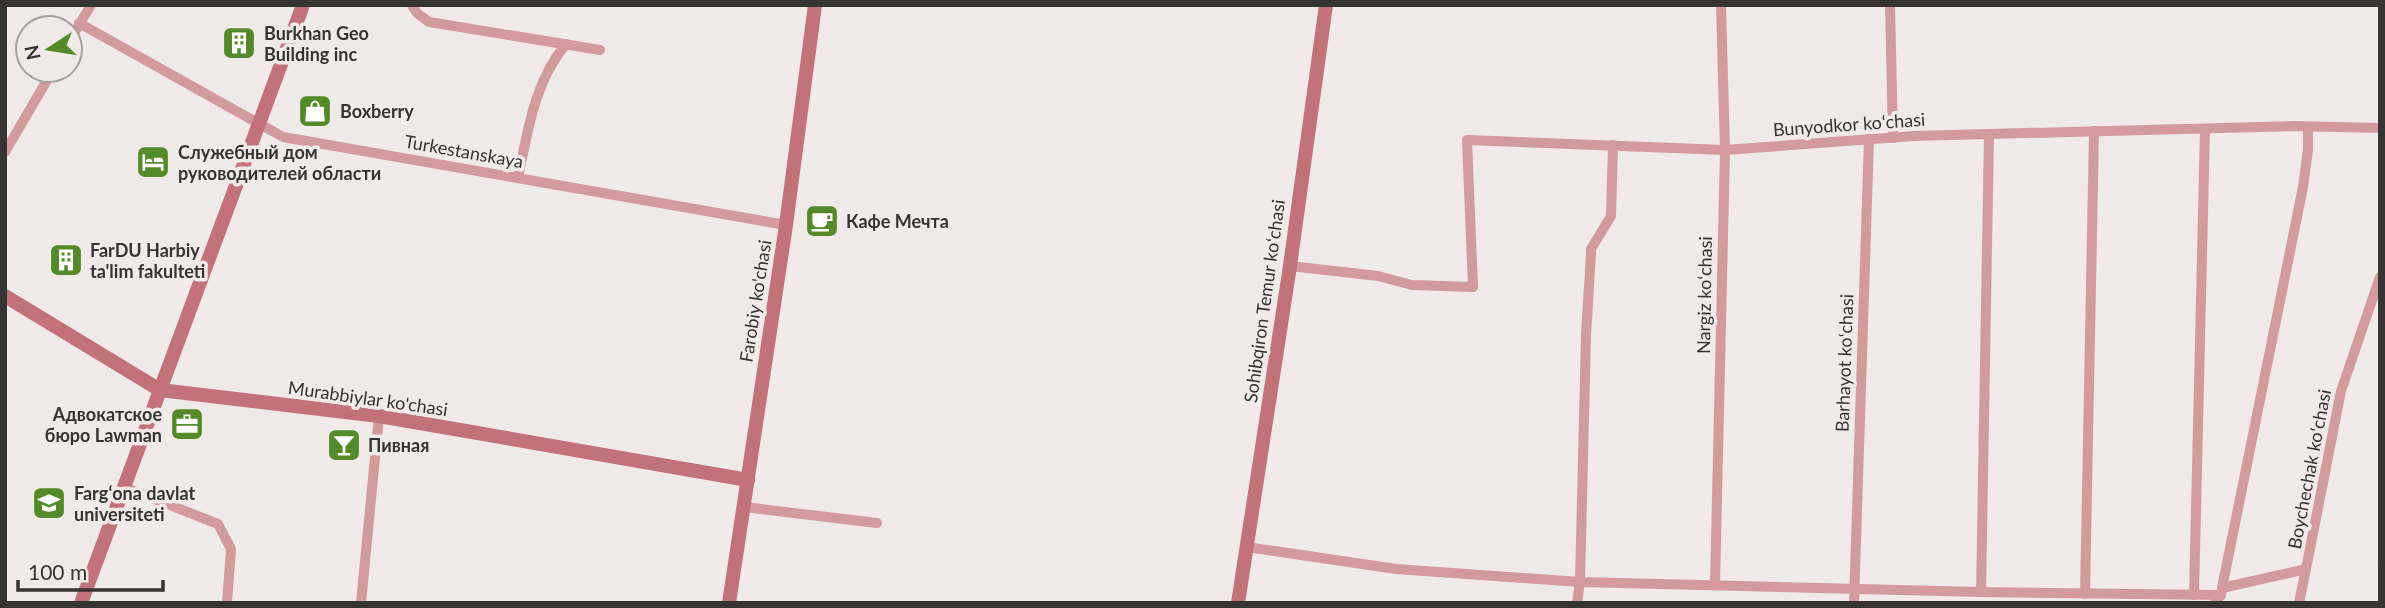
<svg xmlns="http://www.w3.org/2000/svg" width="2385" height="608" font-family="Lato,sans-serif">
  <style>
    .lines { fill: none; stroke-linecap: round; stroke-linejoin: round }
    .stream { stroke: #efa6c3; stroke-width: 2.5 }
    .street { stroke: #d49b9f; stroke-width: 10 }
    .secondary { stroke: #c4727a; stroke-width: 14 }
    .labels { text-anchor: middle; dominant-baseline: central; stroke-width: 7; stroke-linejoin: round; paint-order: stroke }
    .poi-label { font-size: 18px; font-weight: bold; fill: #363333; stroke: #f0eae8; text-anchor: start }
    .street-label { font-size: 18px; fill: #363333; stroke: #f0eae8 }
  </style>
  <rect width="100%" height="100%" fill="#f0eae8"/>
  <g class="lines">
    <path class="stream" d="M2379 563 2380 556"/>
    <g class="street">
      <path d="M412 5 417 13 429 22 600 50"/>
      <path d="M1890 5 1893 138"/>
      <path d="M79 23 283 137 786 225"/>
      <path d="M70 40 91 5"/>
      <path d="M5 152 53 70"/>
      <path d="M518 178C528 131 534 82 566 44"/>
      <path d="M1290 266 1378 276 1412 285 1473 287 1467 140 1725 150 1914 136 2294 126 2380 128"/>
      <path d="M124 487 218 524 231 549 227 603"/>
      <path d="M744 507 877 523"/>
      <path d="M1247 547 1396 569 1580 582 1981 592 2221 595"/>
      <path d="M1715 585 1725 150 1721 5"/>
      <path d="M2222 588 2303 187 2308 150V127"/>
      <path d="M1981 592 1989 134"/>
      <path d="M2085 594 2094 131"/>
      <path d="M2194 595 2205 129"/>
      <path d="M361 603 379 416"/>
      <path d="M1577 603 1580 582 1586 335 1591 254V249L1611 216 1613 145"/>
      <path d="M1854 603 1869 139"/>
      <path d="M2215 603 2221 595 2222 588 2306 569 2341 391 2380 277"/>
      <path d="M2299 603 2306 569"/>
    </g>
    <g class="secondary">
      <path d="M5 296 160 390 379 416 748 480"/>
      <path d="M81 603 303 5"/>
      <path d="M729 603 786 225 815 5"/>
      <path d="M1238 603 1290 266 1326 5"/>
    </g>
  </g>
  <defs>
    <g id="building-square" transform="scale(1.75)"><rect x="-9" y="-9" width="18" height="18" rx="4" fill="#528b27" stroke="#f0eae8"/><path d="M-4-6H4V6H1V3H-1V6H-4ZM-2.5-4.3h1.7v1.8h-1.7ZM.8-4.3h1.7v1.8H.8ZM-2.5-1h1.7V.8h-1.7ZM.8-1h1.7V.8H.8Z" fill="#fff"/></g>
    <g id="shop-square" transform="scale(1.75)"><rect x="-9" y="-9" width="18" height="18" rx="4" fill="#528b27" stroke="#f0eae8"/><path d="M-5-2.5h2.3a2.7 3.5 0 0 1 5.4 0H5L5.5 6h-11ZM-1.5-2.5h3a1.5 2.3 0 0 0-3 0Z" fill="#fff"/></g>
    <g id="hotel-square" transform="scale(1.75)"><rect x="-9" y="-9" width="18" height="18" rx="4" fill="#528b27" stroke="#f0eae8"/><path d="M-6-4.5h1.5V1H6V5H4.5V3h-9V5H-6ZM-4 0a1.8 1.8 0 1 1 3.6 0ZM.5 0V-2.5h3Q6-2.5 6 0Z" fill="#fff"/></g>
    <g id="cafe-square" transform="scale(1.75)"><rect x="-9" y="-9" width="18" height="18" rx="4" fill="#528b27" stroke="#f0eae8"/><path d="M-5.5-4.5H6V0H3Q3 3.5 0 3.5H-2.5Q-5.5 3.5-5.5 0ZM3-3.2v2h1.7v-2ZM-6 4.5H4V6H-6Z" fill="#fff"/></g>
    <g id="office-square" transform="scale(1.75)"><rect x="-9" y="-9" width="18" height="18" rx="4" fill="#528b27" stroke="#f0eae8"/><path d="M-6-3h4V-5.5h4V-3h4V5H-6ZM-1-4.5V-3h2v-1.5ZM-6 0V1H6V0Z" fill="#fff"/></g>
    <g id="bar-square" transform="scale(1.75)"><rect x="-9" y="-9" width="18" height="18" rx="4" fill="#528b27" stroke="#f0eae8"/><path d="M-6-5H6L.8 .8V4.5H3.5V6h-7V4.5H-.8V.8Z" fill="#fff"/></g>
    <g id="university-square" transform="scale(1.75)"><rect x="-9" y="-9" width="18" height="18" rx="4" fill="#528b27" stroke="#f0eae8"/><path d="M0-5L7-2L0 1L-7-2ZM-4 1L0 2.5L4 1V4Q0 6-4 4Z" fill="#fff"/></g>
  </defs>
  <g fill-rule="evenodd">
    <use href="#building-square" x="239" y="43"/>
    <use href="#shop-square" x="315" y="111"/>
    <use href="#hotel-square" x="153" y="162"/>
    <use href="#cafe-square" x="822" y="221"/>
    <use href="#building-square" x="66" y="260"/>
    <use href="#office-square" x="187" y="424"/>
    <use href="#bar-square" x="344" y="445"/>
    <use href="#university-square" x="49" y="503"/>
  </g>
  <g class="labels">
    <g class="poi-label">
      <text x="264" y="33">Burkhan Geo<tspan x="264" dy="21">Building inc</tspan></text>
      <text x="340" y="111">Boxberry</text>
      <text x="178" y="152">Служебный дом<tspan x="178" dy="21">руководителей области</tspan></text>
      <text x="846" y="221">Кафе Мечта</text>
      <text x="90" y="250">FarDU Harbiy<tspan x="90" dy="21">ta'lim fakulteti</tspan></text>
      <text x="162" y="414" text-anchor="end">Адвокатское<tspan x="162" dy="21">бюро Lawman</tspan></text>
      <text x="368" y="445">Пивная</text>
      <text x="74" y="493">Fargʻona davlat<tspan x="74" dy="21">universiteti</tspan></text>
    </g>
    <g class="street-label">
      <text transform="translate(1849 124) rotate(-4)">Bunyodkor koʻchasi</text>
      <text transform="translate(464 151) rotate(10)">Turkestanskaya</text>
      <text transform="translate(1704 295) rotate(-89)">Nargiz koʻchasi</text>
      <text transform="translate(755 301) rotate(-81)">Farobiy ko'chasi</text>
      <text transform="translate(1264 301) rotate(-82)">Sohibqiron Temur koʻchasi</text>
      <text transform="translate(1844 363) rotate(-88)">Barhayot koʻchasi</text>
      <text transform="translate(368 398) rotate(8)">Murabbiylar ko'chasi</text>
      <text transform="translate(2309 469) rotate(-79)">Boychechak koʻchasi</text>
    </g>
  </g>
  <rect width="2385" height="608" fill="none" stroke="#363333" stroke-width="14"/>
  <g transform="translate(49 49) rotate(258)"><circle r="33" fill="#f0eae8" stroke="#a6a1a0" stroke-width="2"/>
  <path d="M0-5L12 26L0 18L-12 26Z" fill="#528b27"/>
  <text y="-10" font-size="19" font-weight="bold" text-anchor="middle" fill="#363333">N</text>
  </g>
  <path d="M18 580v10h145v-10" fill="none" stroke="#363333" stroke-width="3.5"/>
  <text x="28" y="580" font-size="21" fill="#363333" stroke="#f0eae8" stroke-width="5" paint-order="stroke">100 m</text>
</svg>
